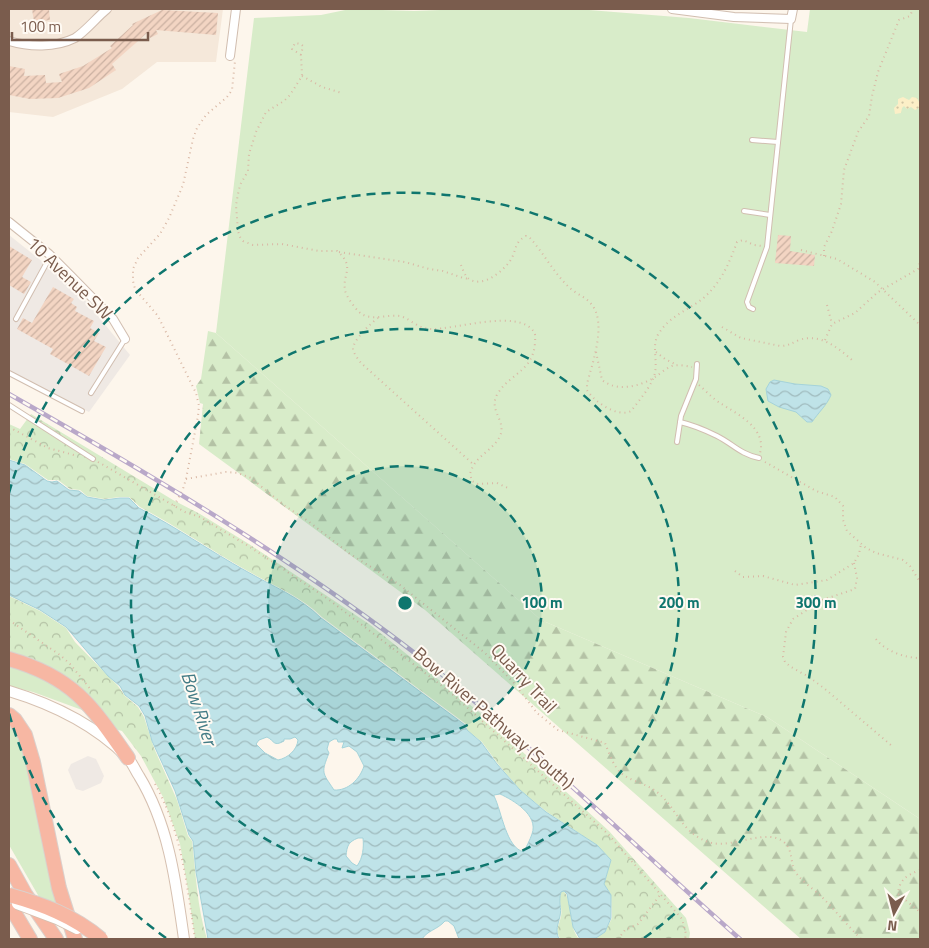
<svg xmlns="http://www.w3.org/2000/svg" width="929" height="948" font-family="'Titillium Web',sans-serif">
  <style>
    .residential { fill: #f5e8da }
    .industrial { fill: #efe9e4 }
    .grass { fill: #d8ecc9 }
    .forest { fill: url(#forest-firs) }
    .sand { fill: url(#sand-dots) }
    .park { fill: url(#park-crowns) }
    .water { fill: url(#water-waves); stroke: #a5d3da; fill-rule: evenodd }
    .building { fill: url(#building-hatch) }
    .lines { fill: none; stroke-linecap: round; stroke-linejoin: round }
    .service-casing { stroke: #d1beb0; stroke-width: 6 }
    .minor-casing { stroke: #d1beb0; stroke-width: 10 }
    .secondary-casing { stroke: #d6c0b0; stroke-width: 12 }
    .motorway-casing { stroke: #dad1cd; stroke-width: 16 }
    .path { stroke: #d9b8a5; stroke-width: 2; stroke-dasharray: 1 4; stroke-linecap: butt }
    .service { stroke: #fff; stroke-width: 4 }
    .minor { stroke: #fff; stroke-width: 8 }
    .secondary { stroke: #fff; stroke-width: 10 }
    .motorway { stroke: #f7b7a3; stroke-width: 14 }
    .rail-casing { stroke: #b9a8c9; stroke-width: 4.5 }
    .rail { stroke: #fffaf3; stroke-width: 2.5; stroke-dasharray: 8; stroke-linecap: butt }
    .secondary-bridge-casing { stroke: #d6c0b0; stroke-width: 12; stroke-linecap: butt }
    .motorway-bridge-casing { stroke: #dad1cd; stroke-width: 16; stroke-linecap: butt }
    .secondary-bridge { stroke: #fff; stroke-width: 10 }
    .motorway-bridge { stroke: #f7b7a3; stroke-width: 14 }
    .ring { fill: none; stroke: #0f766e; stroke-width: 2.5; stroke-dasharray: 9 6 }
    .labels { text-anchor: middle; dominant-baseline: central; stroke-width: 4; stroke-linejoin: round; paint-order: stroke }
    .street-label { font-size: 18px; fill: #7a5c4d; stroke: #fffaf3 }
    .water-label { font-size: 19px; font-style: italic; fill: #437c86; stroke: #fffaf3 }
    .centre { fill: #0f766e; stroke: #fffaf3; stroke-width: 2.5 }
    .ring-label { font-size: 15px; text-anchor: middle; font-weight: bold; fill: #0f766e; stroke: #fffaf3; stroke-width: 4; stroke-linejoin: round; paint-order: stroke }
  </style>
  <defs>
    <pattern id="forest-firs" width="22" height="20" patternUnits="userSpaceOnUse" patternTransform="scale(1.25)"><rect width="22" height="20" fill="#d8ecc9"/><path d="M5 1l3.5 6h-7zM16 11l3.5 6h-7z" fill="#b4c2a5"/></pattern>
    <pattern id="sand-dots" width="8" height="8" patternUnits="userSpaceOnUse" patternTransform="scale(1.25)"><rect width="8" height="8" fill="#fcefc7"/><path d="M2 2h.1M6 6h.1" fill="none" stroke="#d1c5a4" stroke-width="1.8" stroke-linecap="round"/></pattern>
    <pattern id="park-crowns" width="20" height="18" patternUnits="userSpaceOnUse" patternTransform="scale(1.25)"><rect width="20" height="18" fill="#d8ecc9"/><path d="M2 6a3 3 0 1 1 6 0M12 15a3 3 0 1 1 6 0" fill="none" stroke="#b4c2a5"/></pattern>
    <pattern id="water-waves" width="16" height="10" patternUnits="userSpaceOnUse" patternTransform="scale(1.25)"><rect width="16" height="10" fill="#bfe3e8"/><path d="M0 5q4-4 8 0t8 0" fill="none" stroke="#a0bbbe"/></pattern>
    <pattern id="building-hatch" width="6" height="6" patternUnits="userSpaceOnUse" patternTransform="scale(1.25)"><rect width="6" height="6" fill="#f3d5c3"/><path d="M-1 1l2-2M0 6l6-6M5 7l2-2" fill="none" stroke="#cab0a1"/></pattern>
  </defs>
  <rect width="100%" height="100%" fill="#fdf6ec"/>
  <path class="residential" d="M9 9H223L216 62H157L122 89 53 117 9 112Z"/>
  <g class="industrial">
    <path d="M9 235 74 287 130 355 89 412 9 372Z"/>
    <path d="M88 756 96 759 104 776 101 783 83 791 76 789 68 770 71 764Z"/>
  </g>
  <g class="grass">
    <path d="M350 9 414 11 467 9 589 10 689 18 807 32 810 9H920V819L767 717 541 620 216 333 254 18 321 15Z"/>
    <path d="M9 664 32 673 52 683 93 714 33 692 9 686Z"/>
    <path d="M9 718 22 739 61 907 42 902 9 845Z"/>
  </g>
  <path class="forest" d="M208 331 216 333 541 620 767 717 920 819V939H801L425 610 199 444 203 404 200 403 196 386 201 379Z"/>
  <path class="sand" d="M903 97 909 100 912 97 917 98 919 102V108L915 110 911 107 907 109 904 106 902 108 901 113 895 114 894 108 898 104V99Z"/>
  <g class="park">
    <path d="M31 414 173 500 200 514 249 544 369 624 479 712 609 831 686 918 690 933 689 939H595L605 932 612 918 611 895 604 884 611 860 597 845 547 812 520 790 498 764 482 742 467 730 466 724 322 617C301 596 272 585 246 570 211 550 176 526 140 507L129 497H120L104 499 87 496 80 490 70 489 58 480H48L25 464 9 459V424L20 429Z"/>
    <path d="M9 596 40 611 66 628 75 642 118 686 125 696 138 707 144 717 154 748 177 800 188 836 192 841C196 874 197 907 207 939H195L188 890 180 844 163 797 141 756 122 731 115 729 90 700 9 654Z"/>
    <path d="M564 891C573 905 568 926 579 939H560C555 929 559 926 561 916 563 909 558 902 561 892Z"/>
  </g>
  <g class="water">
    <path d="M774 380 795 384 821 386 828 389 831 395C827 405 818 413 812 422H807L796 412 779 407 768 401 766 389 770 382Z"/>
    <path d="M9 460 25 465 47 481 52 482 57 481 69 490 79 491 87 497 104 500 120 498H129L139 508C176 527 210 551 246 571 272 586 300 597 321 618L465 725 467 730 481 742 497 764 520 790 546 812 597 845 611 860 604 884 611 895V918L605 932 596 938 580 939 573 927 567 894 564 891 561 892C558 902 562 908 560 916 558 925 555 930 559 939H459L454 926 448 921H445C437 930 428 930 422 939H208L196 872 193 841 189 835 175 791 152 741 145 716 139 706 125 695 120 686 108 676 66 627 40 610 9 595ZM267 737C275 741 273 747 284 741V739H290L295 737 298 740C297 750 288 758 278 760L265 753 256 744 259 740ZM334 739H337L338 742H344L342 748 349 746 357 752 364 766C360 779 348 791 334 790 322 772 321 773 329 753L327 749 329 742ZM500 794C513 800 539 815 532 834 530 840 526 847 524 852 506 848 502 812 494 796V795ZM358 838H363C364 847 363 858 357 866L352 863 346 856C347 846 348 842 358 838Z"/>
  </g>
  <g class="building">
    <path d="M32 9H49L50 20 34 22Z"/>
    <path d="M162 10 218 13 216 35 156 30 158 34 150 38 148 32 112 64 116 70 89 88 58 98 30 99 9 95V66L25 69 24 76 45 75 46 83 62 82 59 74 83 66 112 48 110 46 133 25 132 24Z"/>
    <path d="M778 235 791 236 790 251 815 255 814 266 775 263Z"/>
    <path d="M9 246 32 260 22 277 31 282 24 294 9 285Z"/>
    <path d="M53 287 74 299 71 303 77 307 75 311 94 321 90 328 99 333 94 341 106 347 89 376 50 354 53 349 17 329 23 318 32 323Z"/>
  </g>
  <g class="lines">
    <g class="service-casing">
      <g id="service">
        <path d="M752 140 778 142"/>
        <path d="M744 211 770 215"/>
        <path d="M753 309 749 307 747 302 767 247 791 19"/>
        <path d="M16 319 51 255"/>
        <path d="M9 373 82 411"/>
        <path d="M91 393 125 339"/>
        <path d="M9 405 93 459"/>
        <path d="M680 422C693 425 705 430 717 436 733 444 740 454 759 458"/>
        <path d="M677 442 681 416 696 379 697 364"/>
      </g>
    </g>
    <g class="minor-casing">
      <g id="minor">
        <path d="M672 9 734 17 791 19 793 9"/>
        <path d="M9 41C29 47 55 48 75 38 86 31 97 17 107 9"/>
        <path d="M230 56 236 9"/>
        <path d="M9 222 49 254 71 276 113 319 125 339"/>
      </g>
    </g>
    <g class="secondary-casing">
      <path id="secondary" d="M9 691C52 704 94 724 127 757 132 762 135 770 139 776 169 825 176 883 184 939"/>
    </g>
    <g class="motorway-casing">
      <g id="motorway">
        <path d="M9 659C73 677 92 706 128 758"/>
        <path d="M9 715 15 720 25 735 33 762 59 888 75 939"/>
        <path d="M9 865 25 894 56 939"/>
        <path d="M9 904 30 939"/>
      </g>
    </g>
    <g class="path">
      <path d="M301 55 292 49 295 43 301 44 303 46 301 55 302 76 290 95 284 101 266 112 256 132 249 154 248 171 240 185 238 194 236 205 238 231 240 237 243 241 253 245 282 244 319 251H337C356 267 342 274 345 290 346 296 354 307 359 312 370 322 387 314 400 316 411 319 418 329 431 329 454 330 519 308 534 332 536 335 535 339 535 343 533 371 511 373 498 393 487 410 507 420 500 436 492 452 475 455 470 474L472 481 478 484 497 483 510 489"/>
      <path d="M302 76 322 87 342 93"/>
      <path d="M801 250 837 259 875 282 920 325"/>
      <path d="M339 252 405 262 429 269 443 271 463 278 470 279"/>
      <path d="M824 256V247L832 231 841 204 844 170 858 132 869 116 872 96 878 72 899 20 910 16 913 9"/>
      <path d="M461 265C463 270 465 276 469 279 483 288 502 272 510 261 517 251 513 243 526 236L529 237C544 253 554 274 571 289 578 295 586 297 592 305 607 324 592 364 587 384V390C594 402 618 418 631 411 639 401 648 390 653 379 660 364 650 346 659 333 669 317 686 311 701 300 720 285 729 264 737 242L743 240 754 245 762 246"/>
      <path d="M827 305 832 324"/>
      <path d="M378 318C371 323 353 340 353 349 354 354 358 359 361 363L473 464"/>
      <path d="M722 327 741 338 780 346C788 346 792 343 799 340 820 333 837 347 852 360"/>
      <path d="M825 340 832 324 855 313 878 292 918 269 920 262"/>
      <path d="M596 352 602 380C617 392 639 387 655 377 660 374 666 368 672 366 678 364 686 366 692 367"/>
      <path d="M656 352 665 359 675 364"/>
      <path d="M699 385C706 391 712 398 720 403 737 414 767 428 760 453"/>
      <path d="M9 427 48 448 74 455"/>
      <path d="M98 462 185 512 200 517 250 547 328 599 450 692 608 834 682 919 686 934 685 939"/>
      <path d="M765 462 816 491 835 497 843 506V520L847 531 866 548 876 553 903 560 910 566 920 582"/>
      <path d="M186 479 226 472 238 473 251 478 285 506 308 521 350 554 400 585 485 653 514 683 537 713 558 730 605 743C608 750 611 760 616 767 625 781 641 781 654 790 677 805 680 835 712 843 734 848 768 827 785 843 793 851 790 862 795 871 798 878 813 889 820 895 834 909 847 925 861 939"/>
      <path d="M174 506 183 489 186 479 198 416 199 406 196 393 158 316 135 289 133 281V269L138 258 160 234 169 218 183 185 193 139 197 128 206 115 227 97 232 90 235 61"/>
      <path d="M854 563 857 578 855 589 822 600 793 619 786 632 783 657 785 662 791 667 809 677 825 689 892 746"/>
      <path d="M735 571 743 577 763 576 795 585 827 580 854 563 859 554 861 544"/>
      <path d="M9 620 60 655 70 664 92 691"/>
      <path d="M876 639C885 651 905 658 920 658"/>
      <path d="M155 784C182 832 187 886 195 939"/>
      <path d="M920 870C907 875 899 880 898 894L920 912"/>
      <path d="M618 939 625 930 638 924 660 895"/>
    </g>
    <use href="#service" class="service"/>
    <use href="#minor" class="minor"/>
    <use href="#secondary" class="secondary"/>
    <use href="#motorway" class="motorway"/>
    <g class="rail-casing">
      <path id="rail" d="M9 394C153 476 299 562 430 665 538 751 637 848 740 939"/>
    </g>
    <use href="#rail" class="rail"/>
    <g class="secondary-bridge-casing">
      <path id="secondary-bridge" d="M17 904 57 919 77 929"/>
    </g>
    <g class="motorway-bridge-casing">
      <path id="motorway-bridge" d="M9 895C42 904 74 916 101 939"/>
    </g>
    <use href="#secondary-bridge" class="secondary-bridge"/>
    <use href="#motorway-bridge" class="motorway-bridge"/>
  </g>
  <circle cx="405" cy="603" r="137" fill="#0f766e" fill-opacity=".12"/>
  <g class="ring">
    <circle cx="405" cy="603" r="137"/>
    <circle cx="405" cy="603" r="274"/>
    <path d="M166 938A411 411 0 0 1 9 713M9 493A411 411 0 1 1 644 938"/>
  </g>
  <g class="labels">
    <g class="street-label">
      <text transform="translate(70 278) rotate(44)">10 Avenue SW</text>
      <text transform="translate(524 678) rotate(47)">Quarry Trail</text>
      <text transform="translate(494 718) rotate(41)">Bow River Pathway (South)</text>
    </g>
    <g class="water-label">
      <text transform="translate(200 708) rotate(72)">Bow River</text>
    </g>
  </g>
  <circle cx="405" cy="603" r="8" class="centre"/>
  <g class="ring-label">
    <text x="542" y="608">100 m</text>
    <text x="679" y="608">200 m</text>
    <text x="816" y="608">300 m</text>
  </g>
  <rect width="929" height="948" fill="none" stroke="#7a5c4d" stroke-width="20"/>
  <g transform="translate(894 913) rotate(187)" stroke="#fffaf3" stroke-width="4" paint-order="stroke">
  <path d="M0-4L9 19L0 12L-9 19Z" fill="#7a5c4d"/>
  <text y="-8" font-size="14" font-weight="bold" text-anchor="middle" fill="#7a5c4d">N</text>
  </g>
  <path d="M12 32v8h136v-8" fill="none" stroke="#7a5c4d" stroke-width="2.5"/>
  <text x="20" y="32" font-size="15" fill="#7a5c4d" stroke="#fffaf3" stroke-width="4" paint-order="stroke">100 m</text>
</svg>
